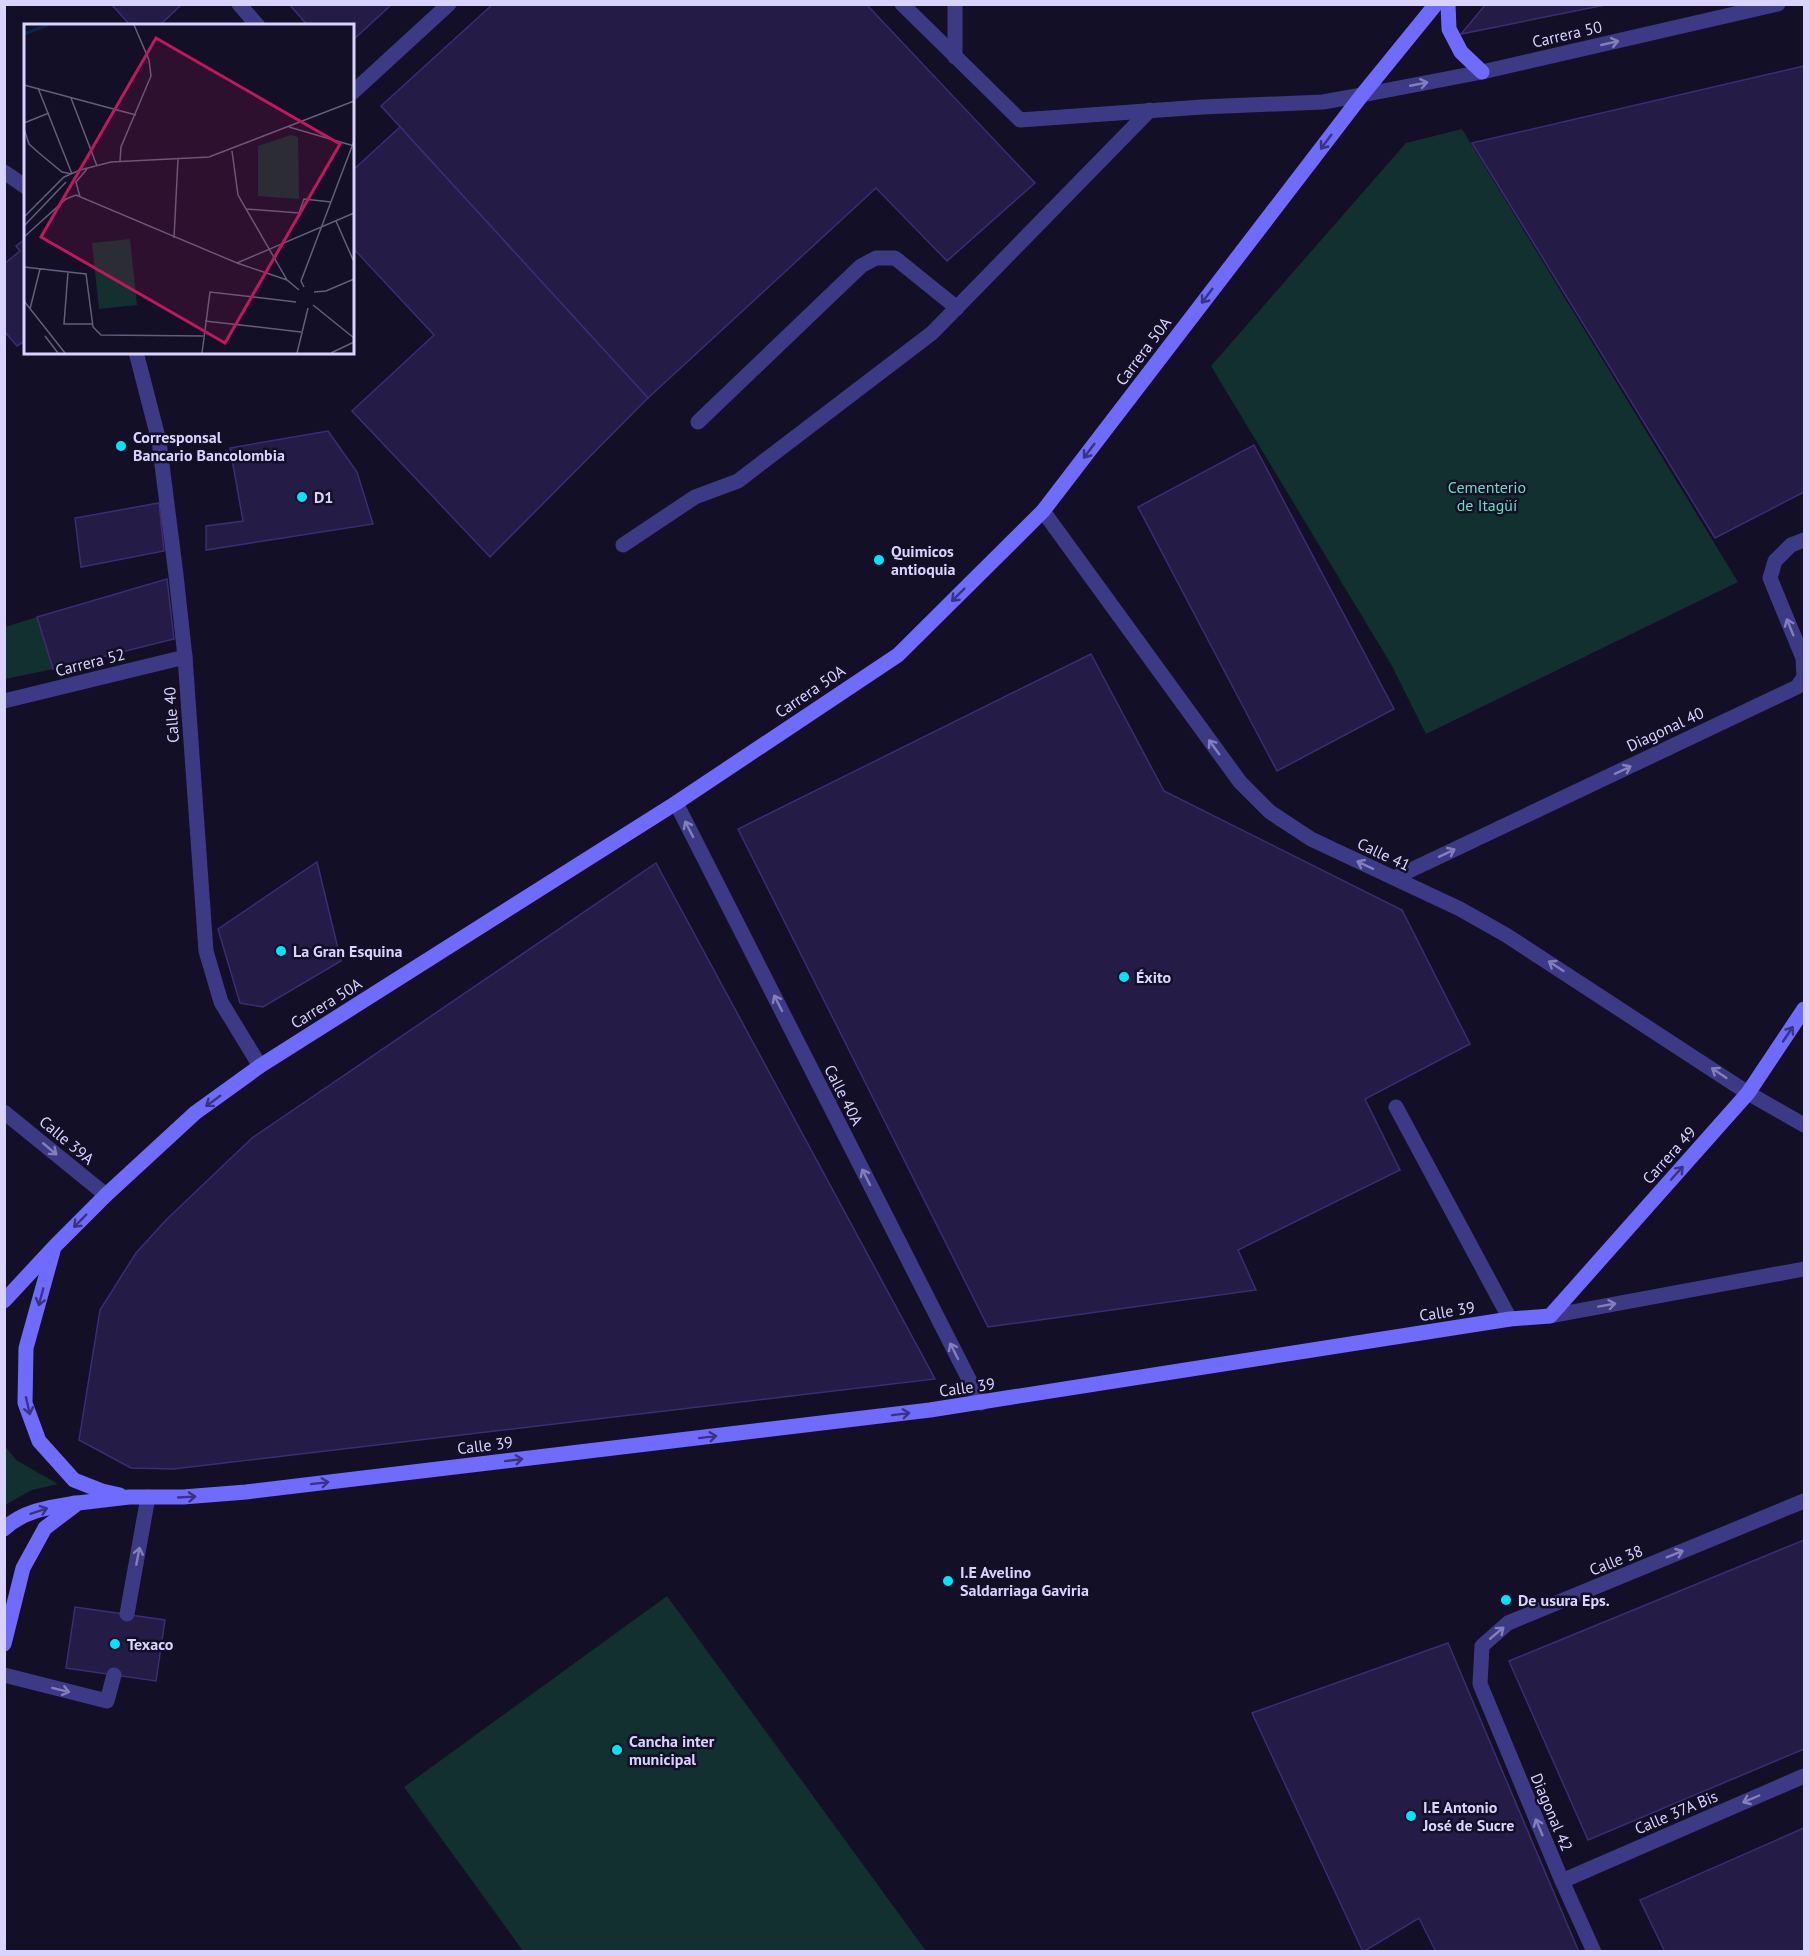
<svg xmlns="http://www.w3.org/2000/svg" width="1809" height="1956" font-family="'PT Sans',sans-serif">
  <style>
    .green { fill: #12302f }
    .building { fill: #241b47; stroke: #3b2d73; stroke-width: 1.5 }
    .lines { fill: none; stroke-linecap: round; stroke-linejoin: round }
    .service { stroke: #3d3a85; stroke-width: 15 }
    .minor { stroke: #3d3a85; stroke-width: 15 }
    .tertiary { stroke: #3d3a85; stroke-width: 15 }
    .secondary { stroke: #6f6bff; stroke-width: 15 }
    .oneway { stroke: #837fbc }
    .oneway2 { stroke: #38347d }
    .poi-dot { fill: #00e5ff; stroke: #130f26; stroke-width: 2 }
    .labels { text-anchor: middle; dominant-baseline: central; stroke-width: 5; stroke-linejoin: round; paint-order: stroke }
    .street-label { font-size: 16px; fill: #d9d4ff; stroke: #130f26 }
    .poi-label { font-size: 16px; font-weight: bold; fill: #d9d4ff; stroke: #130f26; text-anchor: start }
    .park-label { font-size: 16px; fill: #5fe0c0; stroke: #130f26 }
    .inset-river { fill: none; stroke: #0c2248; stroke-width: 3 }
    .inset-road { fill: none; stroke: #625e7d; stroke-width: 1.5 }
    .view { fill: #c2185b; fill-opacity: 0.15; stroke: #c2185b; stroke-width: 3 }
    .inset-edge { fill: none; stroke: #d9d4ff; stroke-width: 3 }
  </style>
  <rect width="100%" height="100%" fill="#130f26"/>
  <g class="green">
    <path d="M1462 129 1738 582 1426 734 1392 666 1211 366 1406 143Z"/>
    <path d="M37 617 53 669 5 679V627Z"/>
    <path d="M5 1446 16 1460 58 1484 32 1490 5 1505Z"/>
    <path d="M667 1596 926 1951H523L404 1787Z"/>
  </g>
  <g class="building">
    <path d="M111 4H182L159 26H131Z"/>
    <path d="M289 4H392L352 41V26H308Z"/>
    <path d="M493 4H866L1035 183 947 261 876 188 648 398 381 106Z"/>
    <path d="M1486 4H1610L1461 34Z"/>
    <path d="M1804 66V492L1715 538 1472 143Z"/>
    <path d="M400 127 648 398 490 557 352 411 434 335 352 247V171Z"/>
    <path d="M26 238V340L17 346 4 331V264L20 251 16 246Z"/>
    <path d="M328 431 357 472 373 524 206 550V526L243 521 230 448Z"/>
    <path d="M1254 445 1394 709 1277 771 1138 507Z"/>
    <path d="M159 503 164 551 81 567 75 518Z"/>
    <path d="M167 579 174 639 53 669 37 617Z"/>
    <path d="M1091 654 1164 791 1402 910 1470 1044 1365 1099 1400 1170 1238 1250 1256 1290 988 1327 738 829Z"/>
    <path d="M317 862 341 961 263 1007 240 1003 218 929Z"/>
    <path d="M656 863 935 1379 173 1469 131 1468 79 1440 100 1310 136 1253 166 1220 252 1138Z"/>
    <path d="M1804 1540V1749L1588 1840 1509 1661Z"/>
    <path d="M75 1607 165 1620 156 1681 66 1668Z"/>
    <path d="M1448 1643 1579 1952H1436L1419 1918 1363 1952 1252 1713Z"/>
    <path d="M1804 1828V1952H1665L1640 1900Z"/>
  </g>
  <g class="lines">
    <g class="service">
      <path d="M239 4 258 26"/>
      <path d="M902 4 1020 120 1202 107 1323 102 1362 95"/>
      <path d="M955 57V4"/>
      <path d="M352 93 449 4"/>
      <path d="M698 422 861 266 876 258H895L957 308"/>
      <path d="M623 545 695 497 738 481 932 333 1150 110"/>
      <path d="M1396 1107 1510 1319"/>
      <path d="M127 1614 148 1497"/>
      <path d="M4 1675 107 1701 114 1675"/>
    </g>
    <g class="minor">
      <path d="M1362 95 1482 72 1778 4"/>
      <path d="M1043 511 1240 782 1270 812 1311 839 1460 909 1506 935 1748 1093 1804 1125"/>
      <path d="M4 701 185 657"/>
      <path d="M676 803 981 1403"/>
      <path d="M1394 878 1797 687 1804 677 1803 658 1770 578 1775 561 1791 545 1804 540"/>
      <path d="M4 1112 106 1195"/>
      <path d="M1562 1881 1804 1776"/>
      <path d="M1594 1952 1562 1881 1480 1684 1482 1646 1508 1623 1804 1501"/>
    </g>
    <g class="tertiary">
      <path d="M4 172 26 187"/>
      <path d="M136 352 159 441 176 575 185 657 206 951 221 1002 260 1066"/>
      <path d="M1550 1316 1804 1269"/>
    </g>
    <g class="secondary">
      <path d="M1448 4 1449 29 1461 52 1482 72"/>
      <path d="M53 1251 26 1348 25 1403 39 1441 74 1480 102 1491 120 1495"/>
      <path d="M4 1301 55 1246 106 1195 195 1113 260 1066 676 803 898 655 1043 511 1362 95 1436 4"/>
      <path d="M4 1529C24 1510 51 1507 76 1503"/>
      <path d="M4 1644 23 1568 45 1528 78 1503 129 1497H183L246 1492 930 1410 1510 1319 1550 1316 1748 1093 1804 1009"/>
    </g>
  </g>
  <defs><path id="oneway-shaft" d="M-6 0H5M1.5-3L5.5 0L1.5 3" fill="none" stroke-width="1.6" stroke-linecap="round" stroke-linejoin="round" transform="scale(1.5)"/></defs>
  <g class="oneway">
    <use href="#oneway-shaft" transform="translate(1610 43) rotate(-13)"/>
    <use href="#oneway-shaft" transform="translate(1419 84) rotate(-11)"/>
    <use href="#oneway-shaft" transform="translate(1790 627) rotate(-112)"/>
    <use href="#oneway-shaft" transform="translate(1214 747) rotate(-126)"/>
    <use href="#oneway-shaft" transform="translate(1623 770) rotate(-25)"/>
    <use href="#oneway-shaft" transform="translate(689 829) rotate(-117)"/>
    <use href="#oneway-shaft" transform="translate(1447 853) rotate(-25)"/>
    <use href="#oneway-shaft" transform="translate(1365 865) rotate(-155)"/>
    <use href="#oneway-shaft" transform="translate(1556 966) rotate(-147)"/>
    <use href="#oneway-shaft" transform="translate(778 1003) rotate(-117)"/>
    <use href="#oneway-shaft" transform="translate(1719 1073) rotate(-146)"/>
    <use href="#oneway-shaft" transform="translate(50 1149) rotate(40)"/>
    <use href="#oneway-shaft" transform="translate(866 1177) rotate(-117)"/>
    <use href="#oneway-shaft" transform="translate(1607 1305) rotate(-10)"/>
    <use href="#oneway-shaft" transform="translate(954 1351) rotate(-117)"/>
    <use href="#oneway-shaft" transform="translate(1675 1554) rotate(-22)"/>
    <use href="#oneway-shaft" transform="translate(138 1556) rotate(-79)"/>
    <use href="#oneway-shaft" transform="translate(1497 1633) rotate(-40)"/>
    <use href="#oneway-shaft" transform="translate(61 1690) rotate(14)"/>
    <use href="#oneway-shaft" transform="translate(1751 1799) rotate(157)"/>
    <use href="#oneway-shaft" transform="translate(1539 1827) rotate(-113)"/>
  </g>
  <g class="oneway2">
    <use href="#oneway-shaft" transform="translate(1326 142) rotate(127)"/>
    <use href="#oneway-shaft" transform="translate(1207 296) rotate(127)"/>
    <use href="#oneway-shaft" transform="translate(1089 451) rotate(127)"/>
    <use href="#oneway-shaft" transform="translate(958 595) rotate(135)"/>
    <use href="#oneway-shaft" transform="translate(1788 1034) rotate(-56)"/>
    <use href="#oneway-shaft" transform="translate(213 1101) rotate(144)"/>
    <use href="#oneway-shaft" transform="translate(1677 1173) rotate(-48)"/>
    <use href="#oneway-shaft" transform="translate(80 1221) rotate(135)"/>
    <use href="#oneway-shaft" transform="translate(41 1297) rotate(105)"/>
    <use href="#oneway-shaft" transform="translate(28 1406) rotate(77)"/>
    <use href="#oneway-shaft" transform="translate(901 1414) rotate(-7)"/>
    <use href="#oneway-shaft" transform="translate(708 1437) rotate(-7)"/>
    <use href="#oneway-shaft" transform="translate(514 1460) rotate(-7)"/>
    <use href="#oneway-shaft" transform="translate(320 1483) rotate(-7)"/>
    <use href="#oneway-shaft" transform="translate(187 1497) rotate(-3)"/>
    <use href="#oneway-shaft" transform="translate(39 1511) rotate(-18)"/>
  </g>
  <g class="poi-dot">
    <circle cx="121" cy="446" r="6"/>
    <circle cx="302" cy="497" r="6"/>
    <circle cx="879" cy="560" r="6"/>
    <circle cx="281" cy="951" r="6"/>
    <circle cx="1124" cy="977" r="6"/>
    <circle cx="948" cy="1581" r="6"/>
    <circle cx="1506" cy="1600" r="6"/>
    <circle cx="115" cy="1644" r="6"/>
    <circle cx="617" cy="1750" r="6"/>
    <circle cx="1411" cy="1816" r="6"/>
  </g>
  <g class="labels">
    <g class="street-label">
      <text transform="translate(1567 34) rotate(-13)">Carrera 50</text>
      <text transform="translate(1143 351) rotate(-53)">Carrera 50A</text>
      <text transform="translate(90 662) rotate(-14)">Carrera 52</text>
      <text transform="translate(810 691) rotate(-34)">Carrera 50A</text>
      <text transform="translate(171 715) rotate(-94)">Calle 40</text>
      <text transform="translate(1665 729) rotate(-25)">Diagonal 40</text>
      <text transform="translate(1384 854) rotate(25)">Calle 41</text>
      <text transform="translate(326 1003) rotate(-32)">Carrera 50A</text>
      <text transform="translate(844 1095) rotate(63)">Calle 40A</text>
      <text transform="translate(67 1140) rotate(40)">Calle 39A</text>
      <text transform="translate(1669 1155) rotate(-48)">Carrera 49</text>
      <text transform="translate(1447 1311) rotate(-9)">Calle 39</text>
      <text transform="translate(967 1387) rotate(-8)">Calle 39</text>
      <text transform="translate(485 1445) rotate(-7)">Calle 39</text>
      <text transform="translate(1616 1560) rotate(-22)">Calle 38</text>
      <text transform="translate(1552 1812) rotate(67)">Diagonal 42</text>
      <text transform="translate(1676 1812) rotate(-23)">Calle 37A Bis</text>
    </g>
    <g class="poi-label">
      <text x="133" y="437">Corresponsal<tspan x="133" dy="18">Bancario Bancolombia</tspan></text>
      <text x="314" y="497">D1</text>
      <text x="891" y="551">Quimicos<tspan x="891" dy="18">antioquia</tspan></text>
      <text x="293" y="951">La Gran Esquina</text>
      <text x="1136" y="977">Éxito</text>
      <text x="960" y="1572">I.E Avelino<tspan x="960" dy="18">Saldarriaga Gaviria</tspan></text>
      <text x="1518" y="1600">De usura Eps.</text>
      <text x="127" y="1644">Texaco</text>
      <text x="629" y="1741">Cancha inter<tspan x="629" dy="18">municipal</tspan></text>
      <text x="1423" y="1807">I.E Antonio<tspan x="1423" dy="18">José de Sucre</tspan></text>
    </g>
    <g class="park-label">
      <text x="1487" y="487">Cementerio<tspan x="1487" dy="18">de Itagüí</tspan></text>
    </g>
  </g>
  <g transform="translate(24 24)">
    <rect width="330" height="330" fill="#130f26"/>
    <path d="M267 111 274 113 275 175 234 172V122ZM106 215 113 281 75 285 68 219Z" fill="#12302f"/>
    <path class="inset-river" d="M0 10 24 1"/>
    <path class="inset-road" d="M0 61 112 91M14 64 48 150M47 74 73 142M0 99 25 89M265 103 330 122M0 105 5 120 15 129 38 148 48 150M208 127 214 171 263 256M96 137 97 123 127 52 125 36 110 1M56 173 52 158 63 145M222 185 275 189 280 175 307 178M0 193 40 153 56 146 87 138 185 133 330 77M312 197 330 238M0 202 42 158M0 213 42 175 52 171 213 239 330 189M150 214 154 135M213 239 263 256 275 266M0 243 62 250 69 303 77 311 179 312M44 248 40 300H68M280 263 277 257 330 117M290 268 302 267 330 255M0 277 41 329M289 281 330 314M6 285 16 245M181 297 277 308M21 312 34 329M178 329 186 268 272 278M273 329 284 284M307 329 330 318"/>
    <path class="view" d="M132 14 316 120 201 319 17 213Z"/>
    <rect width="330" height="330" class="inset-edge"/>
  </g>
  <rect width="1809" height="1956" fill="none" stroke="#d9d4ff" stroke-width="12"/>
</svg>
